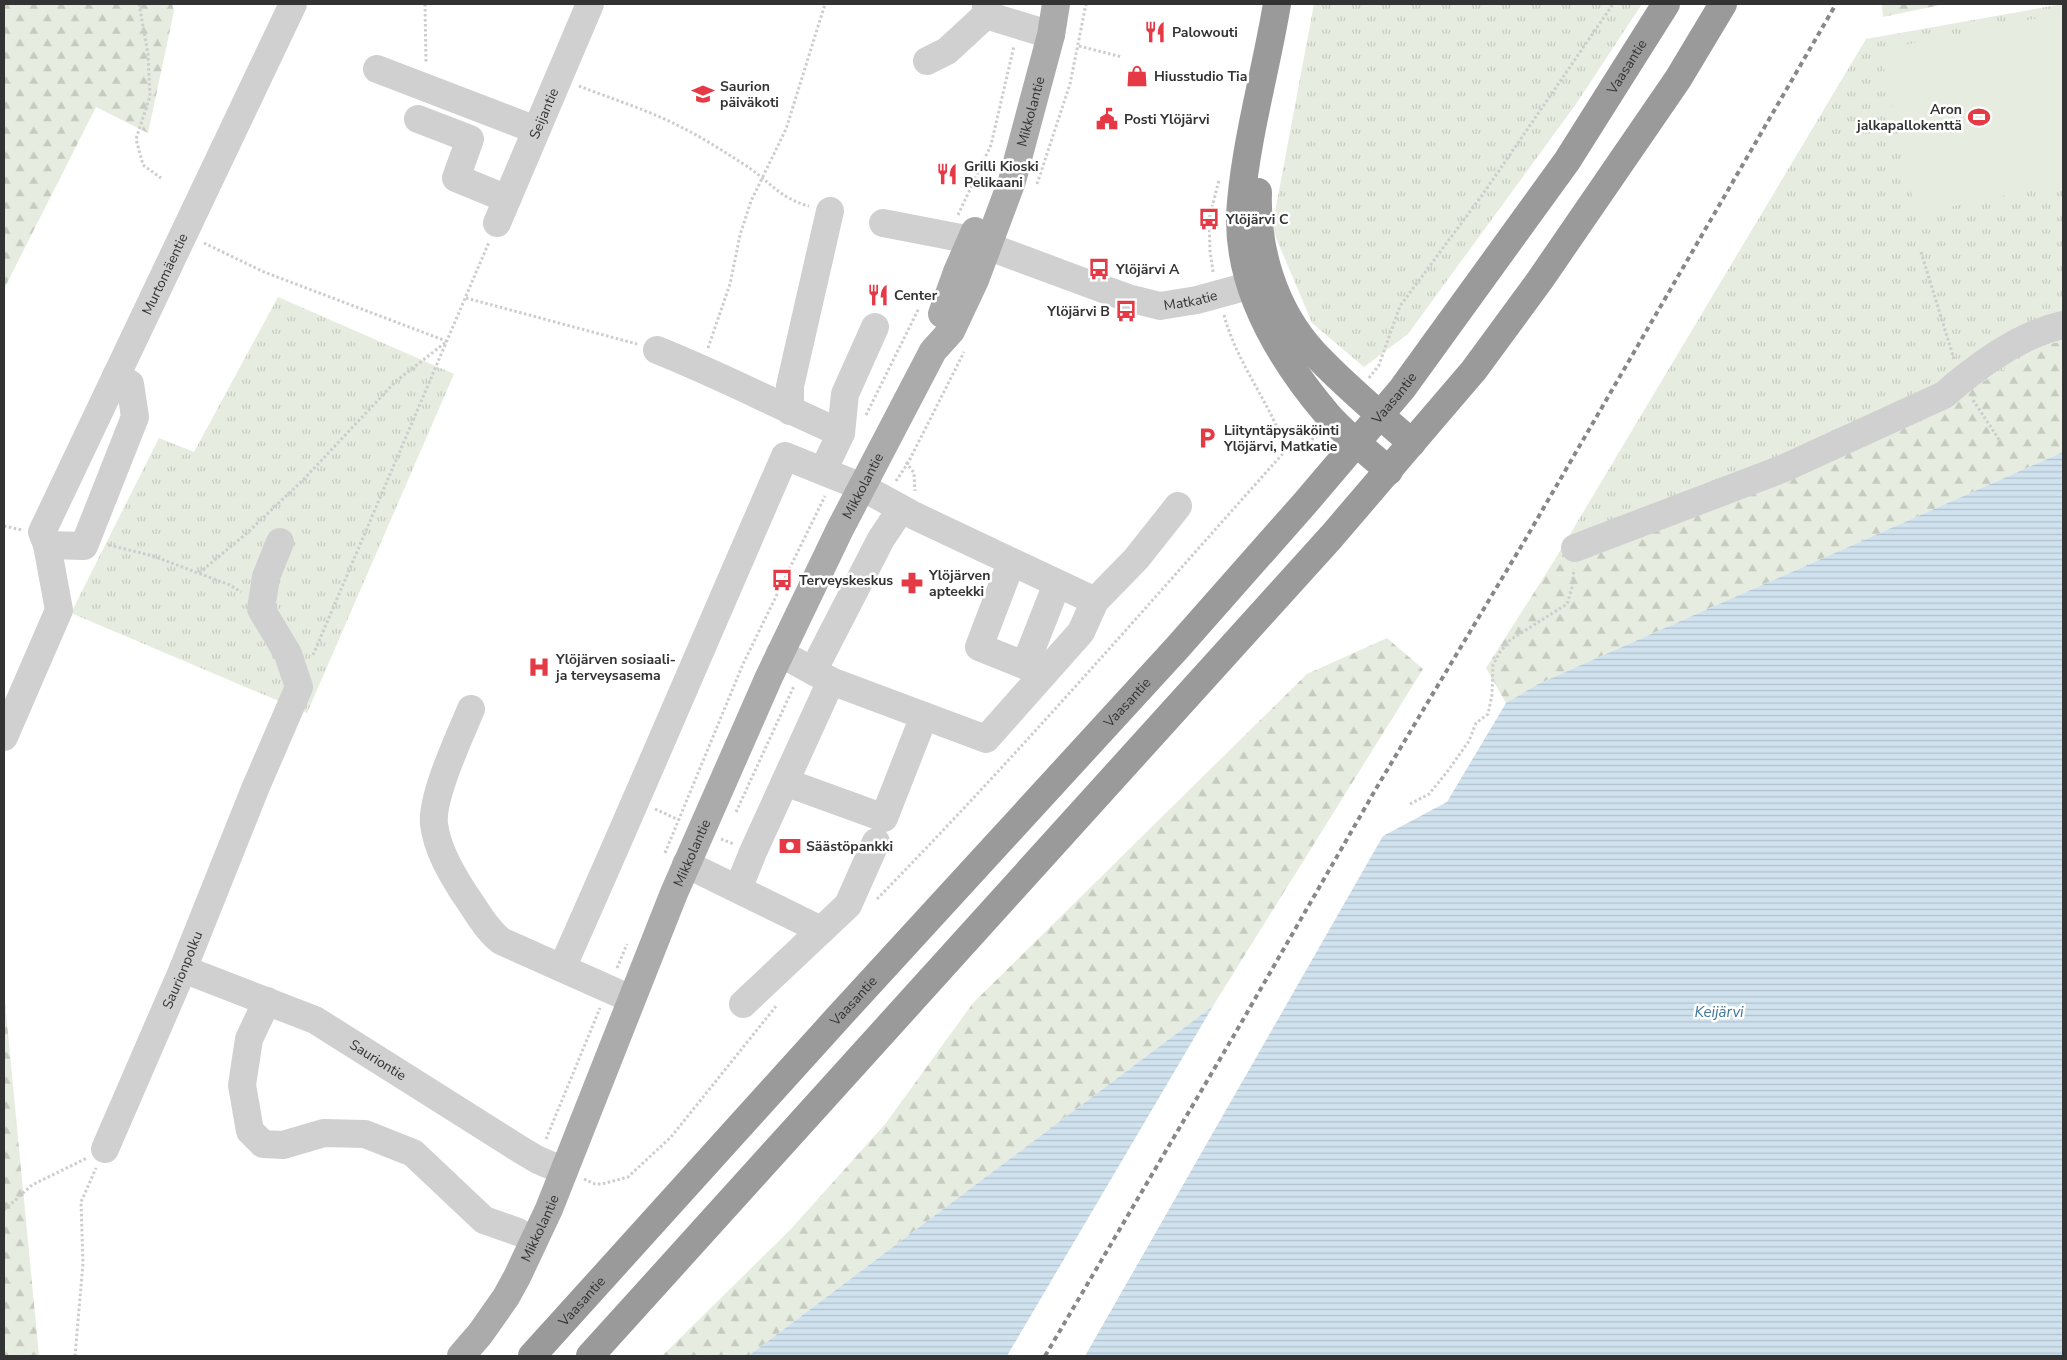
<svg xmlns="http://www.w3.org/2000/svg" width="2067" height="1360" font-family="'Nunito Sans',sans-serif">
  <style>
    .grass { fill: url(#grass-tufts) }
    .forest { fill: url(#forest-firs) }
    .garden { fill: #e6ecdf }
    .water { fill: url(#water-rules) }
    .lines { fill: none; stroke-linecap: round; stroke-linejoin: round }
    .path { stroke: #cdcdcd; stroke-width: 3; stroke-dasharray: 2.5 2.5; stroke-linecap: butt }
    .minor { stroke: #d0d0d0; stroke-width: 28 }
    .major { stroke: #ababab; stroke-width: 28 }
    .highway { stroke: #9a9a9a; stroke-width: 28 }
    .rail { stroke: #888; stroke-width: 4; stroke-dasharray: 5 4; stroke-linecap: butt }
    .labels { text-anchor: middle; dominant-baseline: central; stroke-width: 5; stroke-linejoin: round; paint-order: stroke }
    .poi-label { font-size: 14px; font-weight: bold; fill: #333; stroke: #fff; text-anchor: start }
    .street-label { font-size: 14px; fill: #333; stroke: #fff }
    .water-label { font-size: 15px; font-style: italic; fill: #3f7597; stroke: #fff }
  </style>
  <defs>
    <pattern id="grass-tufts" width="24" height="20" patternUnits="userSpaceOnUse" patternTransform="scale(1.25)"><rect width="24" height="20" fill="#e6ecdf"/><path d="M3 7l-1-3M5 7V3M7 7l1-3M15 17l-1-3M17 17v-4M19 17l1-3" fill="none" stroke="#c6cbc0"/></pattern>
    <pattern id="forest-firs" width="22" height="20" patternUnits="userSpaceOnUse" patternTransform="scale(1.25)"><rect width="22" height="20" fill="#e6ecdf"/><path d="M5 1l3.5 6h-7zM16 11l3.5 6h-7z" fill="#c6cbc0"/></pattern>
    <pattern id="water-rules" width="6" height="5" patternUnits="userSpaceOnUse" patternTransform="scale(1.25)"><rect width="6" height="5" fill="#cfe2ee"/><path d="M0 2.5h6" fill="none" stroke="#b2c2cd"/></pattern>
  </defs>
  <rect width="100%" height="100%" fill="#fff"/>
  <g class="grass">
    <path d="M1314 4H1642L1576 104 1408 334 1364 367 1312 323 1272 228Z"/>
    <path d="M2063 4V341L2045 345 1956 398 1757 490 1554 561 1866 39Z"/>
    <path d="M278 297 454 374 307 713 71 613 159 438 194 452Z"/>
  </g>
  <g class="forest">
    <path d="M4 4H172L174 11 148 133 96 107 4 289Z"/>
    <path d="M1882 4H1945L1883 17Z"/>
    <path d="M2063 341V452L1538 684 1506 703 1486 668 1554 561 1757 490 1956 398 2045 345Z"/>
    <path d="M1387 638 1423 669 1213 1006 748 1356H662L791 1229 886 1123 973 1003 1307 674Z"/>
    <path d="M4 992 39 1356H4Z"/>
  </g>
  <path class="garden" d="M2063 13V183L1916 214 1880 50Z"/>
  <g class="water">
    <path d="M2063 452V1356H1085L1383 836 1447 802 1506 703 1538 684Z"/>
    <path d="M1213 1006 1007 1356H748Z"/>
  </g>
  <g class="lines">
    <g class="path">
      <path d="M139 4 148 54 150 96 136 139 143 165 161 178"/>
      <path d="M425 4 426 63"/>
      <path d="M1079 46 1122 57"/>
      <path d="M579 86C612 99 651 111 683 128 703 138 723 151 742 163 768 179 778 198 809 206"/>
      <path d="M1037 184 1070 84 1086 4"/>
      <path d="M958 215 991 145 1014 46"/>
      <path d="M204 243 264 272 446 341"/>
      <path d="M1921 252 1954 359"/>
      <path d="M1213 272 1210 251 1209 219 1219 180"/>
      <path d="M466 298 637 344"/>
      <path d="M1224 315C1237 364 1270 402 1286 450"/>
      <path d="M708 348 730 284 740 235 751 201 786 129 825 4"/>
      <path d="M1369 378 1379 365 1400 306 1483 194 1613 4"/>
      <path d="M1973 400 2000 441"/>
      <path d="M866 415 919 308"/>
      <path d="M906 462 914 473 915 491"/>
      <path d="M896 481 908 463 964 352"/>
      <path d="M4 526 22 530"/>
      <path d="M109 545 153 556 230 585 241 592"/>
      <path d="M199 573 247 533 303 480 395 382 446 342"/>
      <path d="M313 655 489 242"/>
      <path d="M1410 804 1429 794 1447 772 1469 741 1476 723 1488 714 1492 695 1493 665 1500 652 1510 640 1567 604 1572 588 1574 569"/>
      <path d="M655 809 679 820"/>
      <path d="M736 812 794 686"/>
      <path d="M721 839 734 844"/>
      <path d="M665 853 743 664 825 496"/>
      <path d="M877 899C1019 754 1151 601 1286 450L1317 437"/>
      <path d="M617 968 627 944"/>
      <path d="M546 1139 600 1008"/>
      <path d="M584 1179 595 1184H602L628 1177 671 1137 777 1005"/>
      <path d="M4 1210 32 1185 87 1158"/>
      <path d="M75 1356 83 1263 81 1202 96 1168"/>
    </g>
    <g class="minor">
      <path d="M986 4V15L1051 35"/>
      <path d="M927 61 947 51 986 15"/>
      <path d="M377 69 536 130"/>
      <path d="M418 119 470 139 456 178 507 199"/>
      <path id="s1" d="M497 223 590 4"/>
      <path id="s2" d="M883 223 971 240 1092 285 1128 298 1160 306 1197 300 1270 280"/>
      <path d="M657 350C720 375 779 406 841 433L823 471"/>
      <path d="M790 411V386L830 211"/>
      <path d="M841 433 845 394 875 327"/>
      <path d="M47 545 84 546 135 417 130 384 116 376"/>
      <path d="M1575 548 1782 469 1944 395C1976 367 2021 334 2063 325"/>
      <path d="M1011 563 979 647 1044 673"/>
      <path d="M780 653 831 681 986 739 1081 632 1095 601 1136 559 1178 506"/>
      <path d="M1025 665 1057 584"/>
      <path d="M813 671 881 539 901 509"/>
      <path d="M471 709C460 736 431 797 434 824 437 849 451 873 464 893 476 910 485 928 501 941L631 999"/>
      <path id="s3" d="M4 737 59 610 47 545 42 532 293 4"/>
      <path d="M785 782 884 818 924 716"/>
      <path d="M686 864 821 930"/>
      <path d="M738 889 753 852 831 681"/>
      <path d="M562 968C638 798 710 627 785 456L862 487 915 516 1095 601"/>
      <path id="s4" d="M183 969 315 1020 521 1150 538 1160 564 1171"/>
      <path d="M267 1001 249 1039 242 1085 250 1131 263 1144 283 1145 324 1133 365 1134 413 1153 484 1220 518 1232"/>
      <path d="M743 1004 848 905 876 842"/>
      <path id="s5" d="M105 1149 183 969 255 789 299 687 288 654 261 609 266 577 280 542"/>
    </g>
    <g class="major">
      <path d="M942 314 957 272 975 231"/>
      <path id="s6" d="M461 1356 480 1334 506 1297 517 1277 549 1209 674 893 769 677 840 529 933 351 951 331 975 280 1012 181 1051 35 1056 4"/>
    </g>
    <g class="highway">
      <path d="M1277 4C1266 70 1247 135 1241 202 1233 282 1277 355 1327 414 1345 435 1368 452 1389 471"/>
      <path d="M1258 192C1256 249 1274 310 1314 353 1344 385 1379 414 1412 443"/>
      <path id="s7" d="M532 1356 834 1022 1177 648 1306 502 1402 389 1567 161 1666 4"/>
      <path d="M590 1356 1332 536 1474 370 1540 280 1678 79 1723 4"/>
    </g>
    <path class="rail" d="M1045 1356 1233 1037 1377 787 1525 540 1836 4"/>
  </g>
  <defs>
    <g id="restaurant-bare" transform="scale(1.725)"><path d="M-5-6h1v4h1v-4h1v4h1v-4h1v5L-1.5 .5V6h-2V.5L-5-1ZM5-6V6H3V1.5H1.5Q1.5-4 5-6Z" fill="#e63946" stroke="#fff" stroke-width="2.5" paint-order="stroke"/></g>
    <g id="shop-bare" transform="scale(1.725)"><path d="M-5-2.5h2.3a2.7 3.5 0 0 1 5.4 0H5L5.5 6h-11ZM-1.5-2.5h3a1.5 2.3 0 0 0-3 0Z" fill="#e63946" stroke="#fff" stroke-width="2.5" paint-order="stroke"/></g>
    <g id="school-bare" transform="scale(1.725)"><path d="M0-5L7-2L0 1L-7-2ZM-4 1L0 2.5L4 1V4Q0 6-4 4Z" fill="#e63946" stroke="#fff" stroke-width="2.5" paint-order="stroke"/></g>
    <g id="stadium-bare" transform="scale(1.725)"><path d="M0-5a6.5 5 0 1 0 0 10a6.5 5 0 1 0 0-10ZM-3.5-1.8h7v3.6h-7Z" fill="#e63946" stroke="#fff" stroke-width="2.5" paint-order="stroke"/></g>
    <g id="civic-bare" transform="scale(1.725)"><path d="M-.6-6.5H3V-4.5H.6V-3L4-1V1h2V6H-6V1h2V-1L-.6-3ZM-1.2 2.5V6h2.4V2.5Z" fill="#e63946" stroke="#fff" stroke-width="2.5" paint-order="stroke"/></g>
    <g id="bus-bare" transform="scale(1.725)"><path d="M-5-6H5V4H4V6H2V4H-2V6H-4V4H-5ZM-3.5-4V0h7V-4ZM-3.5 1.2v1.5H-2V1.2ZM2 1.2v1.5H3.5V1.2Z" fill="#e63946" stroke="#fff" stroke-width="2.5" paint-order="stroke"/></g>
    <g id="parking-bare" transform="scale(1.725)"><path d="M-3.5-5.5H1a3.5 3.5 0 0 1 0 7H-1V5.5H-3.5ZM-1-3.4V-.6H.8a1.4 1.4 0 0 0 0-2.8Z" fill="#e63946" stroke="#fff" stroke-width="2.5" paint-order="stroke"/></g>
    <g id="pharmacy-bare" transform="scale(1.725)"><path d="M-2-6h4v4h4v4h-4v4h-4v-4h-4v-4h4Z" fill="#e63946" stroke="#fff" stroke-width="2.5" paint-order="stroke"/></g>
    <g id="hospital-bare" transform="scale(1.725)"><path d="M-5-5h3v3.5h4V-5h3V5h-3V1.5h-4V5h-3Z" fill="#e63946" stroke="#fff" stroke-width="2.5" paint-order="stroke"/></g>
    <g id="bank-bare" transform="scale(1.725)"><path d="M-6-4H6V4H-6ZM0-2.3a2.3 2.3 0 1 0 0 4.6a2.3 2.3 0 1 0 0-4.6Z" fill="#e63946" stroke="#fff" stroke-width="2.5" paint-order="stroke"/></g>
  </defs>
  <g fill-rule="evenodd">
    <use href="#restaurant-bare" x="1155" y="32"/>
    <use href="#shop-bare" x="1137" y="76"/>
    <use href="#school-bare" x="703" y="94"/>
    <use href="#stadium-bare" x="1979" y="117"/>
    <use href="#civic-bare" x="1107" y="119"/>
    <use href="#restaurant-bare" x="947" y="174"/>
    <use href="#bus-bare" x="1209" y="219"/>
    <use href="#bus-bare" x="1099" y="269"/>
    <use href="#restaurant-bare" x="878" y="295"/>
    <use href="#bus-bare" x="1126" y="311"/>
    <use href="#parking-bare" x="1207" y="438"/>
    <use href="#bus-bare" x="782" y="580"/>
    <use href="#pharmacy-bare" x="912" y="583"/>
    <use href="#hospital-bare" x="539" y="667"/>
    <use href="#bank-bare" x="790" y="846"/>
  </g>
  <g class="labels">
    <g class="poi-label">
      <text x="1172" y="32">Palowouti</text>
      <text x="1154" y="76">Hiusstudio Tia</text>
      <text x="720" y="86">Saurion<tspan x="720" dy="16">päiväkoti</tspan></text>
      <text x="1962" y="109" text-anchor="end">Aron<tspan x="1962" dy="16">jalkapallokenttä</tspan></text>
      <text x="1124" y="119">Posti Ylöjärvi</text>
      <text x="964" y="166">Grilli Kioski<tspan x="964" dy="16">Pelikaani</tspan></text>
      <text x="1226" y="219">Ylöjärvi C</text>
      <text x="1116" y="269">Ylöjärvi A</text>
      <text x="894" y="295">Center</text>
      <text x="1110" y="311" text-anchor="end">Ylöjärvi B</text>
      <text x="1224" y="430">Liityntäpysäköinti<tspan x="1224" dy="16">Ylöjärvi, Matkatie</tspan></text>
      <text x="929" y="575">Ylöjärven<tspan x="929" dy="16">apteekki</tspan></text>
      <text x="799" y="580">Terveyskeskus</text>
      <text x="556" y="659">Ylöjärven sosiaali-<tspan x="556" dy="16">ja terveysasema</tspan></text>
      <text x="806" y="846">Säästöpankki</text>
    </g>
    <g class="street-label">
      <text stroke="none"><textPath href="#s7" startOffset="1694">Vaasantie</textPath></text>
      <text stroke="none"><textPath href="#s6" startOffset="1374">Mikkolantie</textPath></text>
      <text stroke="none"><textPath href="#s1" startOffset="119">Seijantie</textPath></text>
      <text stroke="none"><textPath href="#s3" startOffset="504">Murtomäentie</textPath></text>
      <text stroke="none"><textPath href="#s2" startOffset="321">Matkatie</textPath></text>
      <text stroke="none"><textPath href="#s7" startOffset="1289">Vaasantie</textPath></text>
      <text stroke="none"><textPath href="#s6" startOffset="961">Mikkolantie</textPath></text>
      <text stroke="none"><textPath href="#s7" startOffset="884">Vaasantie</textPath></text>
      <text stroke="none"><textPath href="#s6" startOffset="556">Mikkolantie</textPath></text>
      <text stroke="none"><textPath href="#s5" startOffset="195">Saurionpolku</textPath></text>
      <text stroke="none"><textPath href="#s7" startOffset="479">Vaasantie</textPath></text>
      <text stroke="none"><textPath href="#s4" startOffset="216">Sauriontie</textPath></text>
      <text stroke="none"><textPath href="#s6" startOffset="151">Mikkolantie</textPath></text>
      <text stroke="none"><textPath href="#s7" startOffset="74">Vaasantie</textPath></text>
    </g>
    <g class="water-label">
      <text x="1719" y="1012">Keijärvi</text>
    </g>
  </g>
  <rect width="2067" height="1360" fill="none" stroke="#333333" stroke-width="10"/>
</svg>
